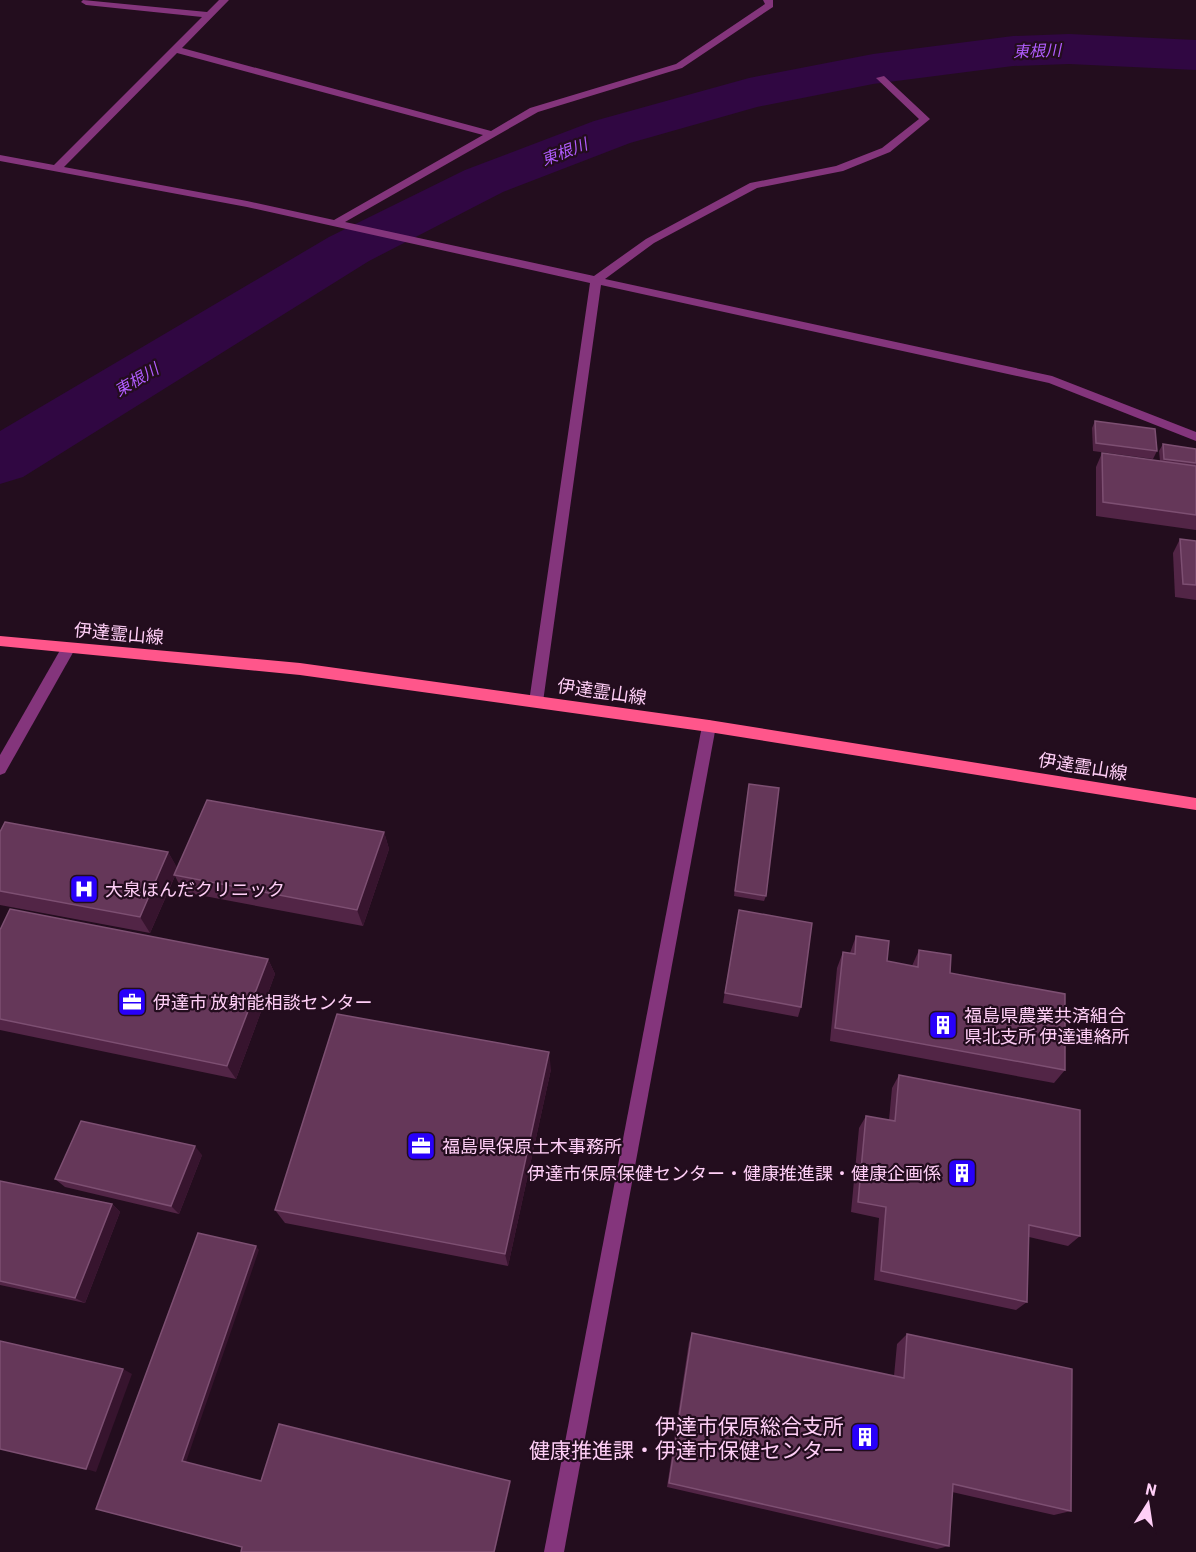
<svg xmlns="http://www.w3.org/2000/svg" width="1196" height="1552" font-family="Barlow,'Noto Sans JP',sans-serif">
  <style>
    .lines { fill: none; stroke-linecap: round; stroke-linejoin: round }
    .river { fill: #300742; fill-rule: evenodd }
    .minor { fill: #84357c; fill-rule: evenodd }
    .major { fill: #ff568b; fill-rule: evenodd }
    .wall { fill: #522546 }
    .shaded-wall { fill: #37142e }
    .building { fill: #653759; stroke: #7d4f72; stroke-width: 1.5 }
    .labels { text-anchor: middle; dominant-baseline: central; stroke-width: 4.5; stroke-linejoin: round; paint-order: stroke }
    .far-water-label { font-size: 16px; font-style: italic; fill: #b25dff; stroke: #230d1e }
    .street-label { font-size: 18px; fill: #ffcff7; stroke: #230d1e }
    .poi-label { font-size: 18px; fill: #ffcff7; stroke: #230d1e; text-anchor: start }
    .near-poi-label { font-size: 21px; fill: #ffcff7; stroke: #230d1e; text-anchor: end }
  </style>
  <rect width="100%" height="100%" fill="#230d1e"/>
  <g class="lines">
    <path class="river" d="M1069 34 1196 40V70L1069 64 1013 66 873 84 757 107 630 143 503 192 369 261 23 477 0 484V431L329 237 465 170 594 121 749 78 873 54 1013 36Z"/>
    <g class="minor">
      <path d="M83 0 207 12 219 0H229L182 48 491 131 530 108 676 64 765 4 763 0H773V7L682 68 538 112 345 222 594 276 646 239 750 183 836 166 882 148 919 119 876 78 884 76 930 119 890 152 843 171 757 188 654 243 605 279 1052 376 1196 432V441L1049 383 601 285 543 702 541 706H531L529 702 590 283 247 207 0 161V155L54 165 202 17 86 5 81 2ZM177 53 483 135 334 220 247 201 64 167Z"/>
      <path d="M68 643 75 649 5 773 0 775V755L63 645Z"/>
      <path d="M709 720 714 722 716 726 564 1552H544L702 726 704 722Z"/>
    </g>
    <path class="major" d="M0 636 300 663 709 720 1196 798V810L709 732 300 675 0 646Z"/>
  </g>
  <g class="wall">
    <path d="M1095 421 1157 451 1153 459 1093 451 1092 428Z"/>
    <path d="M1163 444 1196 449V530L1096 516V467L1102 453 1160 461 1159 451Z"/>
    <path d="M1180 539 1196 541V600L1175 597 1173 553Z"/>
    <path d="M748 790 766 896 764 901 734 896Z"/>
    <path d="M0 832 168 852 177 868 384 832 389 849 363 926 183 892 175 876 150 933 0 905Z"/>
    <path d="M737 921 801 1007 798 1017 723 1003Z"/>
    <path d="M0 930 268 959 275 974 236 1079 0 1030Z"/>
    <path d="M856 936 887 961 912 966 919 950 950 973 1065 1070 1054 1083 830 1041 837 968 843 952 850 953Z"/>
    <path d="M551 1069 508 1266 285 1223 275 1210Z"/>
    <path d="M899 1075 1080 1236 1068 1246 1029 1237 1027 1302 1016 1310 874 1280 879 1218 851 1212 859 1128 866 1116 889 1120 892 1088Z"/>
    <path d="M202 1155 179 1214 65 1187 55 1179Z"/>
    <path d="M0 1181 112 1204 120 1212 85 1303 0 1285Z"/>
    <path d="M692 1333 894 1376 897 1344 907 1334 1071 1511 1054 1515 952 1492 949 1546 937 1549 667 1487 689 1342Z"/>
  </g>
  <g class="shaded-wall">
    <path d="M384 832 389 849 363 926 357 910Z"/>
    <path d="M168 852 178 869 150 933 140 917Z"/>
    <path d="M268 959 275 974 236 1079 227 1066Z"/>
    <path d="M549 1052 551 1069 508 1266 505 1254Z"/>
    <path d="M195 1146 202 1155 179 1214 171 1206Z"/>
    <path d="M112 1204 120 1212 85 1303 75 1298Z"/>
    <path d="M256 1246 259 1250 186 1462 182 1461Z"/>
    <path d="M123 1369 132 1374 96 1472 86 1469Z"/>
    <path d="M510 1481 511 1482 495 1552H494Z"/>
  </g>
  <g class="building">
    <path d="M1095 421 1155 429 1157 451 1096 443Z"/>
    <path d="M1163 444 1196 449V463L1164 459Z"/>
    <path d="M1102 453 1196 466V515L1103 502Z"/>
    <path d="M1180 539 1196 541V585L1183 584Z"/>
    <path d="M749 784 779 788 766 896 735 891Z"/>
    <path d="M207 800 384 832 357 910 174 875Z"/>
    <path d="M5 822 168 852 140 917 0 891V832Z"/>
    <path d="M10 909 268 959 227 1066 0 1019V930Z"/>
    <path d="M739 910 812 923 801 1007 725 993Z"/>
    <path d="M856 936 889 941 887 961 918 967 919 950 951 955 950 973 1065 994V1070L835 1028 843 952 855 954Z"/>
    <path d="M337 1014 549 1052 505 1254 275 1210Z"/>
    <path d="M899 1075 1080 1110V1236L1029 1225 1027 1302 881 1271 886 1207 858 1202 866 1116 895 1121Z"/>
    <path d="M81 1121 195 1146 171 1206 55 1179Z"/>
    <path d="M0 1181 112 1204 75 1298 0 1281Z"/>
    <path d="M198 1233 256 1246 182 1461 261 1481 279 1424 510 1481 494 1552H241L242 1547 96 1509Z"/>
    <path d="M692 1333 904 1378 907 1334 1072 1369 1071 1511 953 1484 949 1546 669 1483Z"/>
    <path d="M0 1341 123 1369 86 1469 0 1449Z"/>
  </g>
  <defs>
    <g id="hospital-square" transform="scale(1.5)"><rect x="-9" y="-9" width="18" height="18" rx="4" fill="#2800fa" stroke="#230d1e"/><path d="M-5-5h3v3.5h4V-5h3V5h-3V1.5h-4V5h-3Z" fill="#fff"/></g>
    <g id="office-square" transform="scale(1.5)"><rect x="-9" y="-9" width="18" height="18" rx="4" fill="#2800fa" stroke="#230d1e"/><path d="M-6-3h4V-5.5h4V-3h4V5H-6ZM-1-4.5V-3h2v-1.5ZM-6 0V1H6V0Z" fill="#fff"/></g>
    <g id="building-square" transform="scale(1.5)"><rect x="-9" y="-9" width="18" height="18" rx="4" fill="#2800fa" stroke="#230d1e"/><path d="M-4-6H4V6H1V3H-1V6H-4ZM-2.5-4.3h1.7v1.8h-1.7ZM.8-4.3h1.7v1.8H.8ZM-2.5-1h1.7V.8h-1.7ZM.8-1h1.7V.8H.8Z" fill="#fff"/></g>
  </defs>
  <g fill-rule="evenodd">
    <use href="#hospital-square" x="84" y="889"/>
    <use href="#office-square" x="132" y="1002"/>
    <use href="#building-square" x="943" y="1025"/>
    <use href="#office-square" x="421" y="1146"/>
    <use href="#building-square" x="962" y="1173"/>
    <use href="#building-square" x="865" y="1437"/>
  </g>
  <g class="labels">
    <g class="far-water-label">
      <text transform="translate(1037 50) rotate(-2)">東根川</text>
      <text transform="translate(564 151) rotate(-21)">東根川</text>
      <text transform="translate(136 379) rotate(-31)">東根川</text>
    </g>
    <g class="street-label">
      <text transform="translate(119 633) rotate(5)">伊達霊山線</text>
      <text transform="translate(602 691) rotate(8)">伊達霊山線</text>
      <text transform="translate(1083 766) rotate(9)">伊達霊山線</text>
    </g>
    <g class="poi-label">
      <text x="105" y="889">大泉ほんだクリニック</text>
      <text x="153" y="1002">伊達市 放射能相談センター</text>
      <text x="964" y="1015">福島県農業共済組合<tspan x="964" dy="21">県北支所 伊達連絡所</tspan></text>
      <text x="442" y="1146">福島県保原土木事務所</text>
      <text x="941" y="1173" text-anchor="end">伊達市保原保健センター・健康推進課・健康企画係</text>
    </g>
    <g class="near-poi-label">
      <text x="844" y="1425">伊達市保原総合支所<tspan x="844" dy="24">健康推進課・伊達市保健センター</tspan></text>
    </g>
  </g>
  <g transform="translate(1148 1504) rotate(12)" stroke="#230d1e" stroke-width="4.5" paint-order="stroke">
  <path d="M0-4.5L10 22L0 15L-10 22Z" fill="#ffcff7"/>
  <text y="-9" font-size="16" font-weight="bold" text-anchor="middle" fill="#ffcff7">N</text>
  </g>
</svg>
